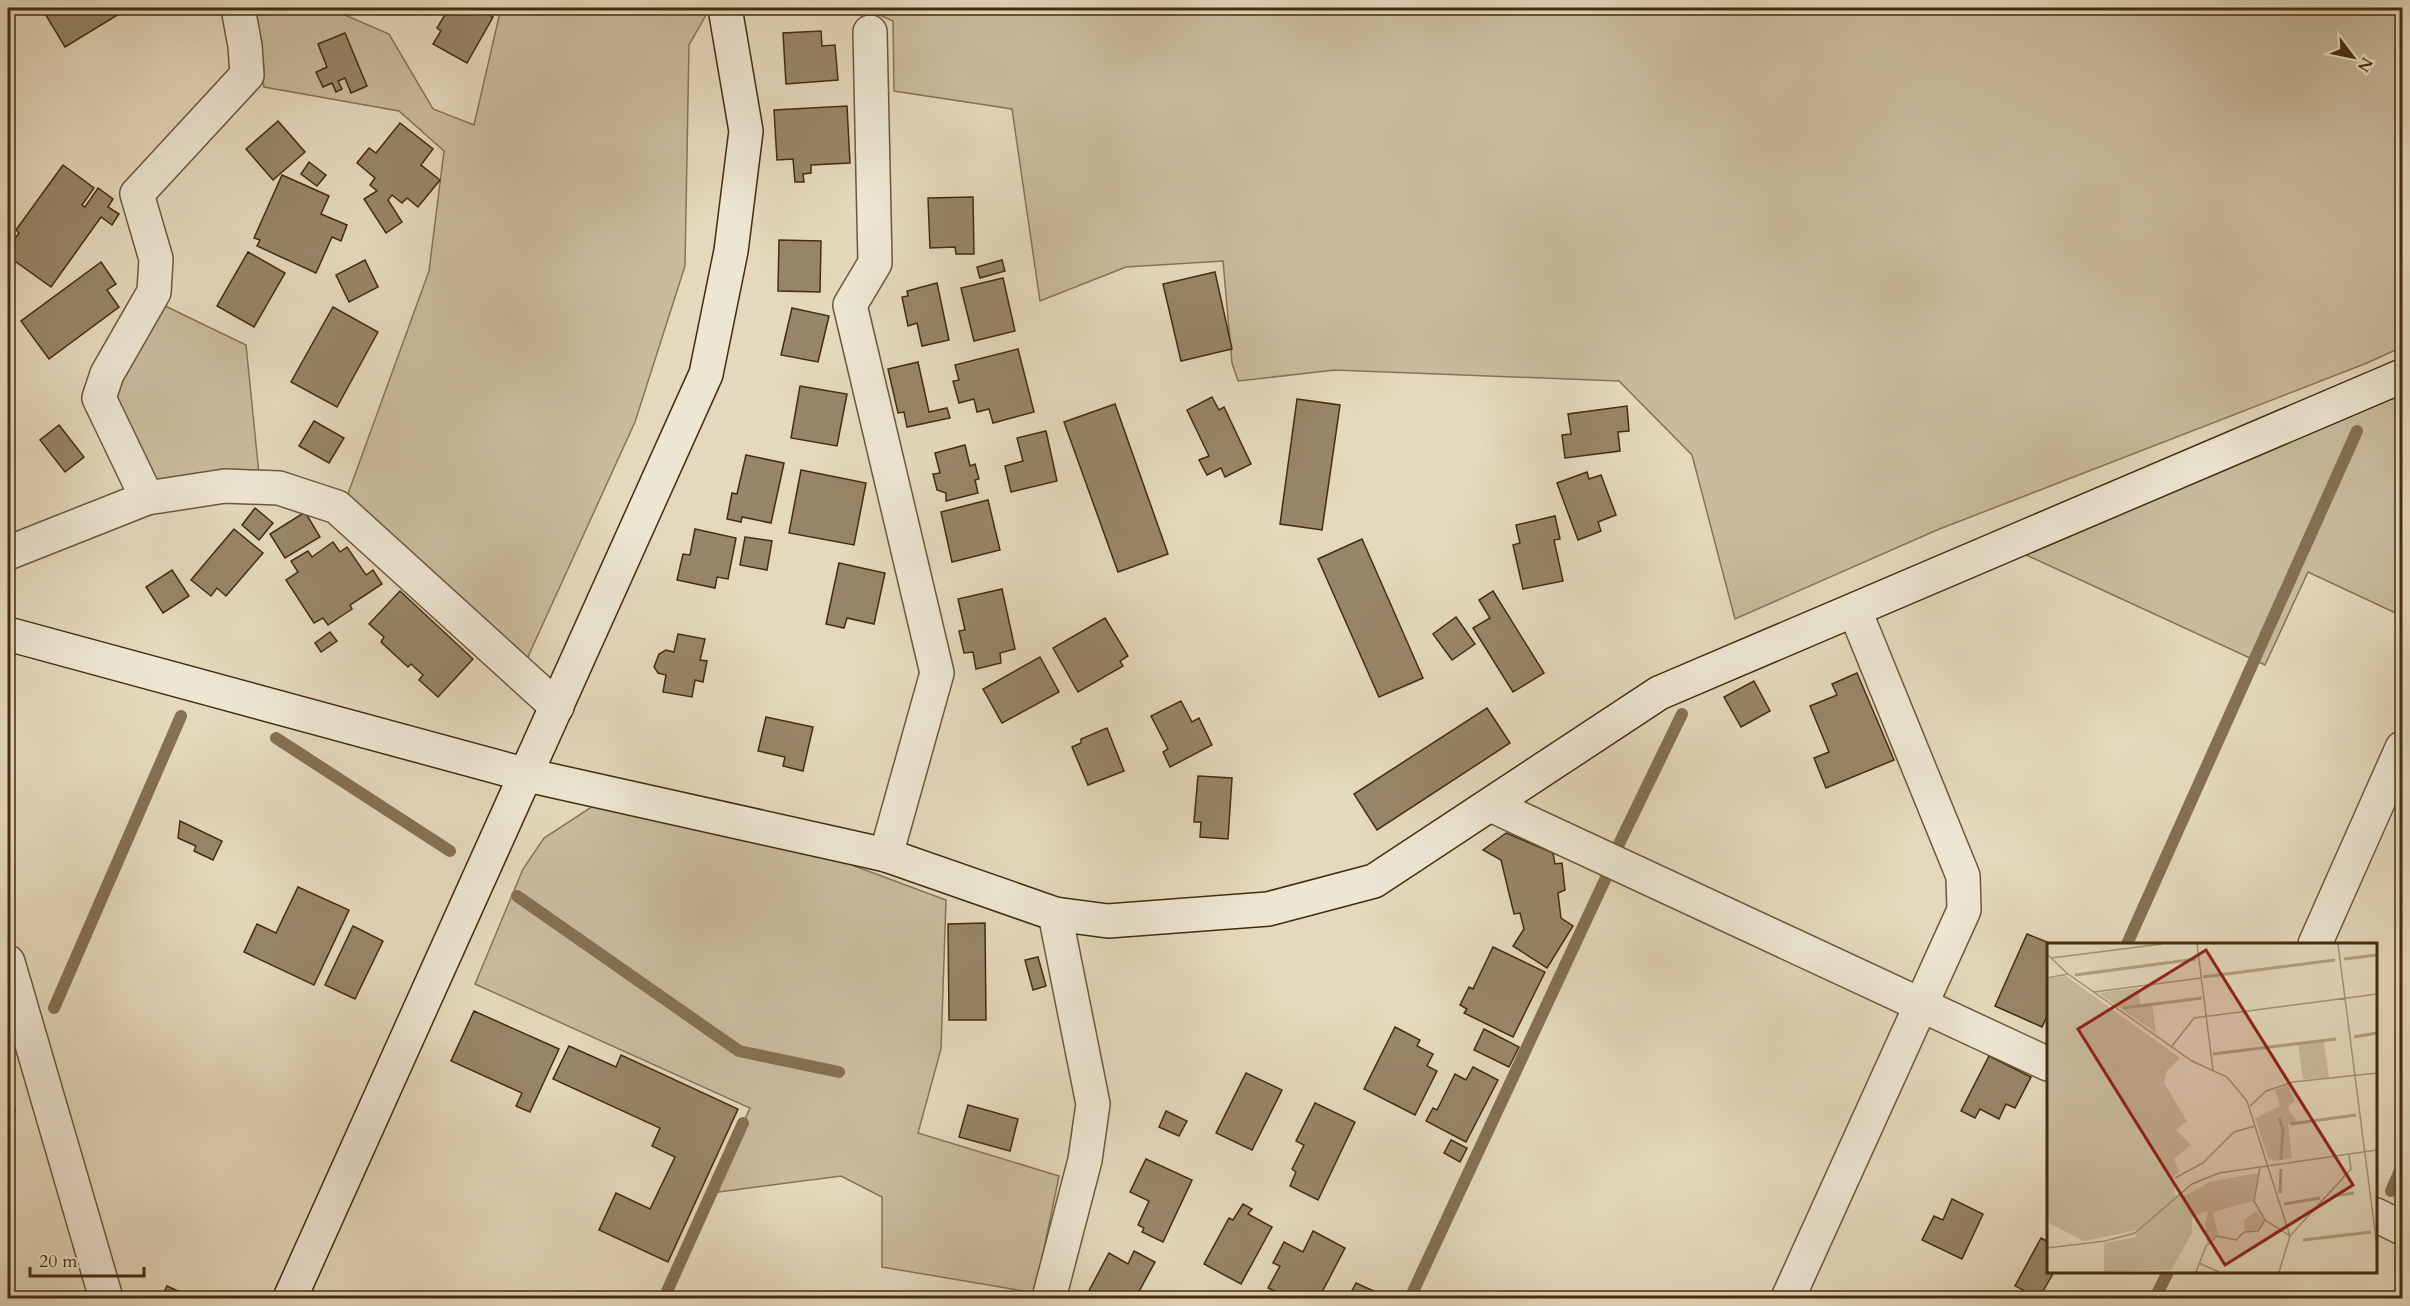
<svg xmlns="http://www.w3.org/2000/svg" width="2410" height="1306" font-family="Cardo,serif">
  <style>
    .green { fill: #c9bc9e; stroke: #867455; stroke-width: 1.5 }
    .lines { fill: none; stroke-linecap: round; stroke-linejoin: round }
    .stream { stroke: #847152; stroke-width: 12 }
    .building { fill: #978668; stroke: #442d0c; stroke-width: 1.5 }
    .street-casing { stroke: #6c5838; stroke-width: 36 }
    .secondary-casing { stroke: #442d0c; stroke-width: 36 }
    .street { stroke: #ede6d3; stroke-width: 33 }
    .secondary { stroke: #ede6d3; stroke-width: 33 }
    .inset-river { fill: none; stroke: #ae9f80; stroke-width: 3 }
    .inset-road { fill: none; stroke: #a49476; stroke-width: 1.5 }
    .view { fill: #8f2418; fill-opacity: 0.15; stroke: #8f2418; stroke-width: 3 }
    .inset-edge { fill: none; stroke: #442d0c; stroke-width: 3 }
  </style>
  <rect width="100%" height="100%" fill="#e4d9bc"/>
  <filter id="stains"><feTurbulence type="fractalNoise" baseFrequency=".00333" numOctaves="4"/><feColorMatrix values="0 0 0 0 .2 0 0 0 0 .09 0 0 0 0 .02 0 0 0 .5 -.17"/></filter>
  <radialGradient id="worn" r=".72"><stop offset=".6" stop-color="#630" stop-opacity="0"/><stop offset="1" stop-color="#630" stop-opacity=".3"/></radialGradient>
  <g class="green">
    <path d="M249 8H329L389 34 433 109 474 125 501 8H710L689 45 685 266 635 422 526 661 345 502 429 271 444 151 399 111 264 87Z"/>
    <path d="M864 8H2402V347L2367 363 1937 530 1735 619 1692 455 1619 381 1335 370 1238 381 1232 363 1223 261 1126 267 1040 301 1012 109 894 91 893 21Z"/>
    <path d="M159 303 246 345 259 474 150 488 111 399Z"/>
    <path d="M2402 394V616L2308 572 2265 665 2024 554Z"/>
    <path d="M593 806 833 858 946 900 941 1049 918 1133 1059 1176 1035 1293 882 1267V1197L841 1176 711 1193 750 1108 475 984 523 869 544 838Z"/>
  </g>
  <g class="lines">
    <g class="stream">
      <path d="M276 738 450 851"/>
      <path d="M1618 846 1682 714"/>
      <path d="M517 896 739 1051 839 1072"/>
      <path d="M2127 944 2357 431"/>
      <path d="M54 1008 181 716"/>
      <path d="M8 1116 10 1110"/>
      <path d="M2391 1191 2402 1166"/>
      <path d="M664 1298 743 1123"/>
      <path d="M1410 1298 1610 869"/>
      <path d="M2155 1298 2168 1272"/>
    </g>
  </g>
  <g class="building">
    <path d="M51 8H129L65 47 44 12Z"/>
    <path d="M449 8H477L493 17 467 63 433 44 441 31 437 28Z"/>
    <path d="M821 31 822 46 835 45 838 80 786 84 783 33Z"/>
    <path d="M345 33 367 86 351 93 345 78 338 81 342 89 336 92 332 83 323 87 316 72 327 67 318 44Z"/>
    <path d="M847 106 850 163 811 165V173L803 174 804 182H795L793 159 777 160 774 110Z"/>
    <path d="M278 121 305 152 273 180 246 149Z"/>
    <path d="M400 123 433 149 421 165 440 180 418 207 407 198 402 203 392 195 388 200 402 222 386 233 364 199 377 191 370 185 375 178 357 163 369 148 376 153Z"/>
    <path d="M309 162 326 175 317 186 301 174Z"/>
    <path d="M63 165 94 188 82 205 85 207 98 188 113 199 108 207 119 214 112 225 101 217 51 287 8 256V248L19 233 16 230Z"/>
    <path d="M282 175 329 196 321 214 347 225 341 241 332 237 316 273 257 246 260 240 254 238Z"/>
    <path d="M973 197 974 254H956L955 247 930 248 928 198Z"/>
    <path d="M779 240 821 241 820 292 778 291Z"/>
    <path d="M248 252 285 273 254 327 217 306Z"/>
    <path d="M365 260 378 287 349 302 336 275Z"/>
    <path d="M1002 260 1005 271 980 278 977 267Z"/>
    <path d="M101 262 116 284 107 290 119 307 49 359 21 321Z"/>
    <path d="M1215 272 1232 349 1181 361 1163 284Z"/>
    <path d="M1003 278 1015 331 974 341 961 288Z"/>
    <path d="M937 283 949 340 922 346 917 323 908 326 902 297 908 296 907 291Z"/>
    <path d="M333 307 378 332 337 407 291 382Z"/>
    <path d="M792 308 829 316 818 362 781 355Z"/>
    <path d="M1018 349 1034 412 993 423 989 409 977 412 974 399 959 403 953 381 959 380 955 365Z"/>
    <path d="M918 362 929 412 947 408 950 418 907 427 904 412 898 413 888 369Z"/>
    <path d="M800 386 847 394 837 446 791 438Z"/>
    <path d="M1212 397 1219 410 1224 407 1251 464 1225 477 1221 468 1207 475 1199 460 1209 456 1187 410Z"/>
    <path d="M1297 399 1340 405 1322 530 1280 524Z"/>
    <path d="M1115 404 1168 554 1118 572 1064 422Z"/>
    <path d="M1627 406 1629 431 1618 432 1620 451 1565 458 1562 435 1571 434 1568 414Z"/>
    <path d="M314 421 344 438 329 463 299 446Z"/>
    <path d="M59 425 84 457 65 472 40 440Z"/>
    <path d="M1046 431 1057 481 1011 492 1005 466 1023 461 1017 438Z"/>
    <path d="M965 445 970 466 975 464 979 479 975 480 978 493 946 501V493L937 490 933 474 940 473 935 453Z"/>
    <path d="M746 455 784 463 771 523 742 517 741 522 727 519 732 493 737 494Z"/>
    <path d="M801 470 866 483 854 545 789 533Z"/>
    <path d="M1587 472 1589 479 1601 475 1616 515 1598 522 1601 531 1578 540 1557 483Z"/>
    <path d="M988 500 1000 550 952 562 941 512Z"/>
    <path d="M255 508 273 523 259 540 242 525Z"/>
    <path d="M305 512 320 537 285 558 270 534Z"/>
    <path d="M1555 516 1560 539 1554 540 1563 581 1523 589 1513 545 1520 543 1516 525Z"/>
    <path d="M234 529 263 553 226 596 217 588 211 596 191 580Z"/>
    <path d="M695 529 736 538 728 579 717 577 715 588 677 580 683 554 690 555Z"/>
    <path d="M745 537 772 541 767 570 740 565Z"/>
    <path d="M1362 539 1423 678 1379 697 1318 559Z"/>
    <path d="M333 542 340 552 347 547 366 575 373 570 382 584 350 605 352 609 328 625 323 618 314 623 286 580 298 572 291 561 308 551 312 557Z"/>
    <path d="M839 563 885 573 874 624 847 618 844 628 826 624Z"/>
    <path d="M172 570 189 596 163 613 146 587Z"/>
    <path d="M1002 589 1015 649 1000 653 1001 663 976 669 973 652 964 653 959 631 965 630 958 599Z"/>
    <path d="M400 591 473 659 438 697 419 680 423 675 411 664 408 667 381 642 384 637 369 624Z"/>
    <path d="M1493 591 1544 673 1513 692 1473 628 1490 618 1479 600Z"/>
    <path d="M1456 617 1475 644 1452 660 1433 634Z"/>
    <path d="M1105 618 1128 656 1120 661 1123 666 1078 692 1053 648Z"/>
    <path d="M330 632 337 641 321 652 315 643Z"/>
    <path d="M678 634 705 639 700 660 707 661 703 682 695 680 692 697 663 692 666 675 658 673 654 667 659 654 666 650 674 652Z"/>
    <path d="M1040 657 1059 692 1002 723 983 689Z"/>
    <path d="M1857 673 1894 760 1826 788 1814 758 1829 752 1810 706 1837 695 1832 684Z"/>
    <path d="M1754 681 1770 711 1741 727 1724 697Z"/>
    <path d="M1181 701 1192 722 1199 718 1212 745 1170 767 1163 752 1168 749 1151 716Z"/>
    <path d="M1487 708 1510 743 1377 830 1354 794Z"/>
    <path d="M766 717 813 727 803 771 783 766 785 757 758 751Z"/>
    <path d="M1107 728 1124 771 1088 785 1072 747 1081 743V739Z"/>
    <path d="M1198 776 1232 778 1228 839 1200 837 1201 822H1194Z"/>
    <path d="M180 821 222 841 213 860 194 851 196 846 178 838Z"/>
    <path d="M1506 833 1553 853 1555 864 1562 863 1565 890 1558 893 1561 918 1573 926 1547 968 1513 946 1524 929 1520 913 1514 914 1501 860 1483 850Z"/>
    <path d="M298 887 349 910 314 985 244 952 257 924 276 933Z"/>
    <path d="M985 923 986 1020H949L948 924Z"/>
    <path d="M353 926 383 941 355 999 325 985Z"/>
    <path d="M2027 934 2052 944H2048V1014L2042 1027 1995 1006Z"/>
    <path d="M1493 947 1545 972 1513 1037 1464 1013 1467 1009 1460 1005 1469 987 1473 989Z"/>
    <path d="M1038 957 1046 986 1033 990 1025 960Z"/>
    <path d="M474 1011 559 1049 530 1112 516 1106 522 1093 451 1061Z"/>
    <path d="M1395 1027 1420 1040 1417 1046 1433 1054 1427 1066 1437 1071 1415 1115 1364 1089Z"/>
    <path d="M1484 1029 1519 1047 1509 1067 1474 1050Z"/>
    <path d="M569 1046 616 1067 621 1055 738 1109 668 1262 599 1230 616 1193 650 1209 675 1157 652 1146 660 1128 553 1079Z"/>
    <path d="M1989 1056 2031 1077 2015 1108 2006 1104 1999 1119 1980 1109 1975 1118 1961 1111Z"/>
    <path d="M1473 1067 1498 1080 1466 1142 1426 1121 1433 1108 1437 1110 1455 1074 1466 1080Z"/>
    <path d="M1246 1073 1282 1090 1252 1150 1216 1133Z"/>
    <path d="M1315 1103 1355 1122 1318 1200 1290 1186 1296 1172 1292 1169 1304 1145 1296 1141Z"/>
    <path d="M968 1105 1018 1119 1010 1151 959 1137Z"/>
    <path d="M1166 1111 1187 1121 1179 1136 1159 1127Z"/>
    <path d="M1451 1140 1467 1148 1460 1162 1444 1153Z"/>
    <path d="M1146 1159 1192 1180 1163 1242 1142 1232 1144 1228 1138 1225 1149 1201 1130 1192Z"/>
    <path d="M1952 1199 1983 1214 1962 1259 1922 1240 1934 1216 1943 1220Z"/>
    <path d="M1243 1204 1252 1209 1248 1214 1272 1227 1241 1284 1204 1264 1229 1218 1233 1220Z"/>
    <path d="M1313 1231 1345 1248 1319 1298H1289L1268 1288 1280 1266 1273 1263 1284 1242 1303 1252Z"/>
    <path d="M2041 1238 2048 1242V1272H2054L2039 1298 2015 1286Z"/>
    <path d="M1134 1251 1155 1262 1136 1297 1124 1291 1121 1298H1085L1109 1253 1128 1264Z"/>
    <path d="M1356 1283 1389 1298H1348Z"/>
    <path d="M167 1286 193 1298H161Z"/>
  </g>
  <g class="lines">
    <g class="street-casing">
      <g id="street">
        <path d="M870 32 875 263 850 305 937 673 886 855"/>
        <path d="M147 498 225 486 279 488 337 507 557 707"/>
        <path d="M8 553 147 498 99 398 107 374 154 292 156 259 137 194 247 75 245 46 238 8"/>
        <path d="M1491 805 2048 1064"/>
        <path d="M2315 944 2402 748"/>
        <path d="M8 962 106 1298"/>
        <path d="M2376 1215 2402 1228"/>
        <path d="M1049 1298 1085 1160 1093 1104 1055 914"/>
        <path d="M1788 1298 1964 910 1963 876 1855 611"/>
      </g>
    </g>
    <g class="secondary-casing">
      <g id="secondary">
        <path d="M8 634 527 775 886 855 1055 914 1108 921 1268 909 1374 881 1659 693 2402 376"/>
        <path d="M290 1298 706 374 731 251 746 131 725 8"/>
      </g>
    </g>
    <use href="#street" class="street"/>
    <use href="#secondary" class="secondary"/>
  </g>
  <g transform="translate(2047 943)">
    <rect width="330" height="330" fill="#e4d9bc"/>
    <path d="M19 33 133 115 119 129 117 140 140 178 129 187 144 202 127 216 132 229 126 234 128 252H140L162 239 211 230 206 258 166 269 171 291 160 300 158 282 161 268 145 274V290L124 327 57 329V300L89 294 90 287 37 298 0 279V36ZM91 45 93 61 105 60 109 90 51 50ZM277 98 282 135 256 136 251 101ZM241 142 248 158 241 163 242 168 251 180 241 181 245 215 227 218 221 215 208 175 233 163 228 147ZM209 268 217 278 210 287 198 288 197 277Z" fill="#c9bc9e"/>
    <path class="inset-river" d="M297 16 330 12M28 32 149 16M156 34 288 17M76 65 155 55M307 94 330 90M166 111 289 96M232 175 236 186 234 217M243 181 309 172M233 250 234 226M286 253 307 250M237 261 273 255M256 297 324 289"/>
    <path class="inset-road" d="M150 1 166 127M291 1 330 304M0 11 21 31 145 118 180 134 200 158 243 293 232 329M4 15 115 1M0 35 21 31M47 49 154 35M125 103 147 75 330 51M203 163 219 148 246 139 330 130M213 224 207 258 218 277M128 235 156 220 187 189 208 183M243 293 304 226 302 212M0 305 58 298 88 290 145 241 172 230 330 207M152 320 172 329M149 329 159 303 170 293 189 297 197 289 211 288 218 277 243 293"/>
    <path class="view" d="M159 7 306 242 178 322 31 86Z"/>
    <rect width="330" height="330" class="inset-edge"/>
  </g>
  <rect width="2410" height="1306" fill="none" stroke="#e4d9bc" stroke-width="30"/>
  <rect x="9" y="9" width="2392" height="1288" fill="none" stroke="#442d0c" stroke-width="3"/>
  <rect x="15" y="15" width="2380" height="1276" fill="none" stroke="#442d0c" stroke-width="1.5"/>
  <g transform="translate(2353 57) rotate(122)" stroke="#ede6d3" stroke-width="4.5" paint-order="stroke">
  <path d="M0-4.5L10 22L0 15L-10 22Z" fill="#442d0c"/>
  <text y="-9" font-size="16" font-weight="bold" text-anchor="middle" fill="#442d0c">N</text>
  </g>
  <path d="M30 1267v9h114v-9" fill="none" stroke="#442d0c" stroke-width="3"/>
  <text x="39" y="1267" font-size="18" fill="#442d0c" stroke="#ede6d3" stroke-width="4.5" paint-order="stroke">20 m</text>
  <rect width="100%" height="100%" filter="url(#stains)"/>
  <rect width="100%" height="100%" fill="url(#worn)"/>
</svg>
